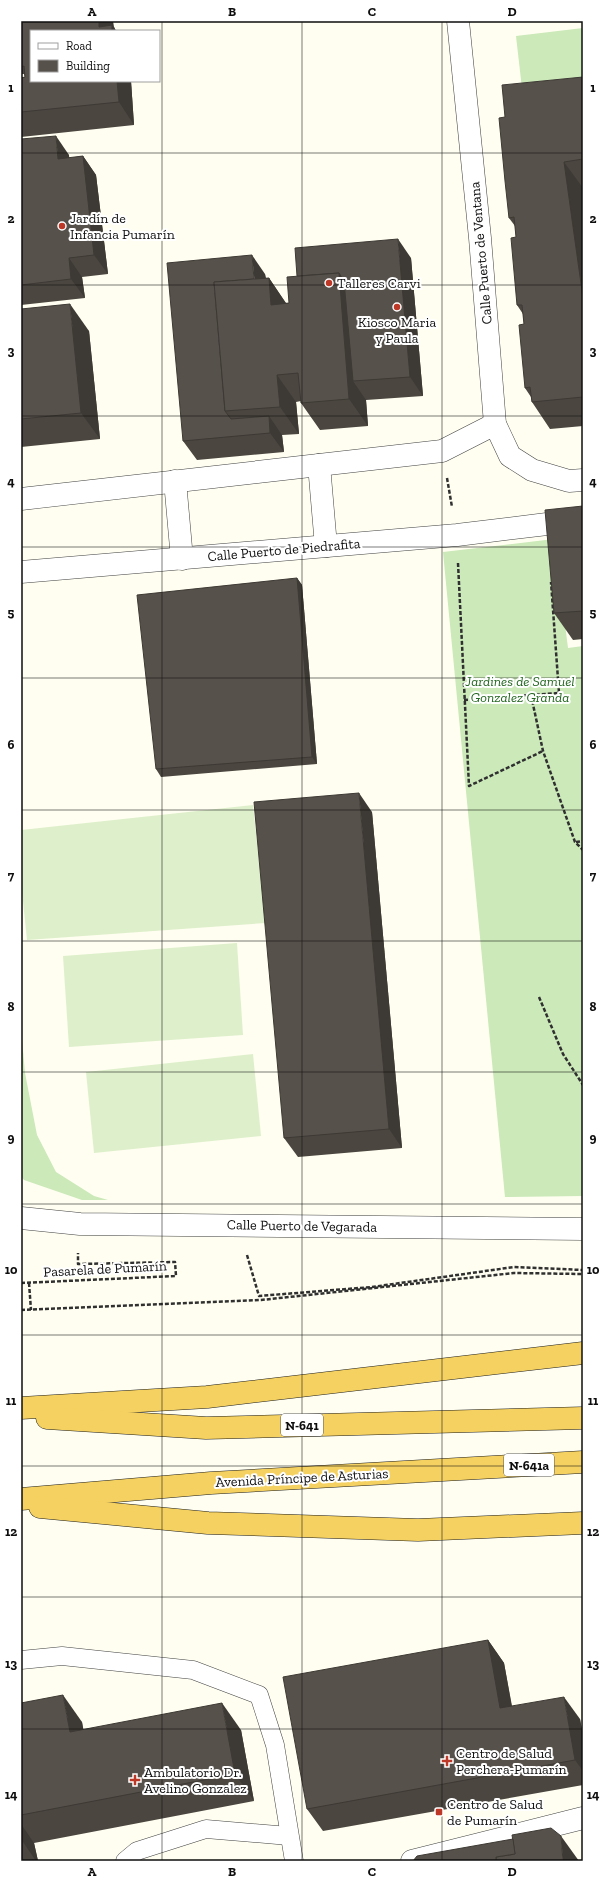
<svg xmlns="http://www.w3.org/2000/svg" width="604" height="1882" font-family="'Zilla Slab',serif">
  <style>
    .grass { fill: #cbe9b9 }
    .pitch { fill: #def0cb }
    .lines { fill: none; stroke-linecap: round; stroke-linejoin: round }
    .service-casing { stroke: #414141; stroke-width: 19 }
    .pedestrian-casing { stroke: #414141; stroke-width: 23 }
    .minor-casing { stroke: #414141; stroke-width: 23 }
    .trunk-casing { stroke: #1f1f1f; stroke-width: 23 }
    .path { stroke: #303030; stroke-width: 2.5; stroke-dasharray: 4 2; stroke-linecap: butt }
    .service { stroke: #fff; stroke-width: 18 }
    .pedestrian { stroke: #fff; stroke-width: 22 }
    .minor { stroke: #fff; stroke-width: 22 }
    .trunk { stroke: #f5d161; stroke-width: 22 }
    .wall { fill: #4b4640 }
    .shaded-wall { fill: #3d3934 }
    .building { fill: #57514b; stroke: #3d3934 }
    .grid { fill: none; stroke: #0e0e0e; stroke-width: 1; stroke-opacity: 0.55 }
    .poi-dot { fill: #bd3827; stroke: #fff; stroke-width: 1.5 }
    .labels { text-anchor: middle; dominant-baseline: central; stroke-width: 4; stroke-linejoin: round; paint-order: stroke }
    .shield { fill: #fff; stroke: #565656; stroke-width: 1 }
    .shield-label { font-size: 13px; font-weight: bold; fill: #0e0e0e }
    .poi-label { font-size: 14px; fill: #0e0e0e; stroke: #fff; text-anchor: start }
    .street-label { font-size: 14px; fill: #0e0e0e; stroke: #fff }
    .park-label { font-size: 14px; font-style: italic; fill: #22661f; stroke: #fff }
    .neatline { fill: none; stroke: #0e0e0e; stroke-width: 1.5 }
    .grid-label { font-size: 13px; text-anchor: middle; font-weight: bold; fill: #0e0e0e }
  </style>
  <rect width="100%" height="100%" fill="#fffef0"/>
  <g class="grass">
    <path d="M583 28V99L524 106 516 36Z"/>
    <path d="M554 539 568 648 583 646V1196L505 1197 443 552Z"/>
    <path d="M21 1028 25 1073 37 1135 56 1172 94 1196 108 1200H82L24 1180 21 1176Z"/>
  </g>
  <g class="pitch">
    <path d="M253 805 266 923 27 940 21 882V830Z"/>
    <path d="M237 943 243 1035 69 1047 63 956Z"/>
    <path d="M253 1054 261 1136 94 1153 86 1072Z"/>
  </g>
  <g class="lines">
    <g class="service-casing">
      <g id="service">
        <path d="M21 1660 62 1656 193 1670 259 1695 275 1745 294 1861"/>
        <path d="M125 1861 137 1851 206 1829 289 1836"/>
      </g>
    </g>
    <g class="pedestrian-casing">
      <g id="pedestrian">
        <path d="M319 465 326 546"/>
        <path d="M175 481 182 559"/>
        <path d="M21 499 442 451 495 424"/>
        <path d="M21 572 457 535 547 524"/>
      </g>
    </g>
    <g class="minor-casing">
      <g id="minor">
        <path d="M458 21 480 238 495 424 510 456 532 470 569 481 583 480"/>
        <path d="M21 1218 80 1224 583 1229"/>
        <path d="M412 1861 583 1818"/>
      </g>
    </g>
    <g class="trunk-casing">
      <g id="trunk">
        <path d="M21 1408 207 1397 583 1353"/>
        <path d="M47 1418 206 1428 583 1418"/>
        <path d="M21 1499 211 1483 583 1462"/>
        <path d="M40 1507 208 1523 418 1530 583 1523"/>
      </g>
    </g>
    <g class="path">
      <path d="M447 478 452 507"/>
      <path d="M458 563 469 786 543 751"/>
      <path d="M531 695 543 751 575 842 583 850"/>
      <path d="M464 700 559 693 551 582"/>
      <path d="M576 842 583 841"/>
      <path d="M539 997 563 1054 583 1085"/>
      <path d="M247 1255 259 1296 372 1287 514 1267 583 1270"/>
      <path d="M21 1283 176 1276 175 1262 78 1264V1253"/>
      <path d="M29 1283 31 1310"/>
      <path d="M21 1310 261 1300 514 1273 583 1274"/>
    </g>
    <use href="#service" class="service"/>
    <use href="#pedestrian" class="pedestrian"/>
    <use href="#minor" class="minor"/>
    <use href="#trunk" class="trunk"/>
  </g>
  <g class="wall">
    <path d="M21 21 114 27 116 31H31V81H131L134 125 21 137V78L25 77 24 74H21Z"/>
    <path d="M583 77V426L550 429 532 402 531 397 525 388 524 324 523 314 517 305 516 237 515 226 509 218 505 117Z"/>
    <path d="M21 139 69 155V158L83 156 96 175 108 274 82 277 85 298 21 305Z"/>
    <path d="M411 258 423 396 366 400 368 426 320 430 301 403V401L296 402 299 434 282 435 284 452 197 460 183 441 265 274 266 278H269L286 303H289L297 276Z"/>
    <path d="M21 309 89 331 100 439 21 447Z"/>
    <path d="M583 506V639L573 640 554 613Z"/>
    <path d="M297 578 302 585 317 764 161 777 156 769Z"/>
    <path d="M372 812 402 1148 298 1157 284 1138Z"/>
    <path d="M488 1640 504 1663 512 1706 580 1719 583 1736V1785L323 1831 307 1809Z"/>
    <path d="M21 1703 82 1722 83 1730H241L254 1801 34 1843 38 1861H21Z"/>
  </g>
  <g class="shaded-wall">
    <path d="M99 21H113L114 27 116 31H103L99 27Z"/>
    <path d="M117 81H131L134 125 119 102Z"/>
    <path d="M56 136 69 155 71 178 58 159Z"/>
    <path d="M83 156 96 175 108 274 94 255Z"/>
    <path d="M564 162 583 188V298Z"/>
    <path d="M398 239 411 258 423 396 410 377Z"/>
    <path d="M252 255 265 274 268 305 255 286Z"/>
    <path d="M69 258 82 277 85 298 71 279Z"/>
    <path d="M339 273 358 300 353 381 366 400 368 426 349 399Z"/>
    <path d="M269 278 287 305H271Z"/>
    <path d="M70 304 89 331 100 439 81 413Z"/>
    <path d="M277 375 296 402 299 434 280 407Z"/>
    <path d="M269 416 282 435 284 452 270 433Z"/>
    <path d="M297 578 302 585 317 764 312 757Z"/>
    <path d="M359 793 372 812 402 1148 389 1129Z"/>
    <path d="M488 1640 504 1663 516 1731 500 1708Z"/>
    <path d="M63 1695 82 1722 89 1759 70 1732Z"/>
    <path d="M564 1697 580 1719 583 1736V1771L575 1760Z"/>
    <path d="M222 1703 241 1730 254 1801 235 1774Z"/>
    <path d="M21 1824 34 1843 38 1861H36L21 1839Z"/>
    <path d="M561 1836 579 1861H563Z"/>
  </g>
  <g class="building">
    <path d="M21 21H99V27L112 25V31H31V81H117L119 102 21 112V78L25 77 24 66 21 67Z"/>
    <path d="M583 77V159L564 162 583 298V397L532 402 530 387 525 388 519 325 524 324 522 305H517L511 238 516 237 514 217 509 218 505 181 499 118 505 117 502 85Z"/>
    <path d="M56 136 58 159 83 156 94 255 69 258 71 279 21 285V139Z"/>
    <path d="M398 239 410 377 353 381 344 281 339 273 297 276 295 248Z"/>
    <path d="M252 255 254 279 214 282 225 411 231 419 269 416 270 433 183 441 167 263Z"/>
    <path d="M339 273 349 399 301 403 298 373 277 375 280 407 225 411 214 282 269 278 271 305 289 303 287 277Z"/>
    <path d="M70 304 81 413 21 419V309Z"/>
    <path d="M583 506V611L554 613 545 510Z"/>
    <path d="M297 578 312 757 156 769 137 595Z"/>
    <path d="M359 793 389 1129 284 1138 254 802Z"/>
    <path d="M488 1640 500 1708 564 1697 575 1760 307 1809 283 1677Z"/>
    <path d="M63 1695 70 1732 222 1703 235 1774 21 1815V1703Z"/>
    <path d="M551 1828 561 1836 563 1861H496V1857L515 1854 512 1835Z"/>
    <path d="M513 1839 515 1854 496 1857V1861H413L417 1856Z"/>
  </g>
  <path class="grid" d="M162 21V1861M302 21V1861M442 21V1861M21 153H583M21 285H583M21 416H583M21 547H583M21 678H583M21 810H583M21 941H583M21 1072H583M21 1204H583M21 1335H583M21 1466H583M21 1597H583M21 1729H583"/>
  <g class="poi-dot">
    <circle cx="62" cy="226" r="4"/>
    <circle cx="329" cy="283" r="4"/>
    <circle cx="397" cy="307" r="4"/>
    <path d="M445 1755h4v4h4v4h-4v4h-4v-4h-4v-4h4z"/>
    <path d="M133 1774h4v4h4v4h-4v4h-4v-4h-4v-4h4z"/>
    <rect x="435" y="1808" width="8" height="8" rx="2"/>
  </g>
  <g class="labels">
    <g class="shield">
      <rect x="281" y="1414" width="42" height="22" rx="3"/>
      <rect x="504" y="1454" width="50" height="22" rx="3"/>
    </g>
    <g class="shield-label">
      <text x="302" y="1425">N-641</text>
      <text x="529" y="1465">N-641a</text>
    </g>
    <g class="poi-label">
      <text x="70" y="218">Jardín de<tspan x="70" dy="16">Infancia Pumarín</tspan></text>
      <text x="337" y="283">Talleres Carvi</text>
      <text x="397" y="322" text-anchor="middle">Kiosco Maria<tspan x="397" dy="16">y Paula</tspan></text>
      <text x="456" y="1753">Centro de Salud<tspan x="456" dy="16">Perchera-Pumarín</tspan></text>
      <text x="144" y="1772">Ambulatorio Dr.<tspan x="144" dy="16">Avelino Gonzalez</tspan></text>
      <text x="447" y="1804">Centro de Salud<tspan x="447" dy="16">de Pumarín</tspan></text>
    </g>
    <g class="street-label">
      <text transform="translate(481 253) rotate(-95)">Calle Puerto de Ventana</text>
      <text transform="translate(284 550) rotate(-5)">Calle Puerto de Piedrafita</text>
      <text transform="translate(302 1226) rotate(1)">Calle Puerto de Vegarada</text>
      <text transform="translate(105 1269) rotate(-3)">Pasarela de Pumarín</text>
      <text transform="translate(302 1478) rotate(-3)">Avenida Príncipe de Asturias</text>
    </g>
    <g class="park-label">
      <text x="520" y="681">Jardines de Samuel<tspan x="520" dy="16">Gonzalez Granda</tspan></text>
    </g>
  </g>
  <rect width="604" height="1882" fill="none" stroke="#ffffff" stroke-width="44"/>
  <rect x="30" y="30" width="130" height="52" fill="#ffffff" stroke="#9f9f9f"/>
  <rect x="38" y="43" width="20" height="6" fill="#ffffff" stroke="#9f9f9f"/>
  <text x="66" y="50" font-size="12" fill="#0e0e0e">Road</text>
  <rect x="38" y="60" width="20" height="12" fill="#57514b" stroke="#9f9f9f"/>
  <text x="66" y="70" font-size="12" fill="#0e0e0e">Building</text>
  <rect x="22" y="22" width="560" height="1838" class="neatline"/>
  <g class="grid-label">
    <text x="92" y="16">A</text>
    <text x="232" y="16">B</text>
    <text x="372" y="16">C</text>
    <text x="512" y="16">D</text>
    <text x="11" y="92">1</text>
    <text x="593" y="92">1</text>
    <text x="11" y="223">2</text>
    <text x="593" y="223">2</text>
    <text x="11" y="355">3</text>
    <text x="593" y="355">3</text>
    <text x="11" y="486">4</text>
    <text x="593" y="486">4</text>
    <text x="11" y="617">5</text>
    <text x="593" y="617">5</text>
    <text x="11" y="749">6</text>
    <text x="593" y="749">6</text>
    <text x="11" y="880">7</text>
    <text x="593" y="880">7</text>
    <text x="11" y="1011">8</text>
    <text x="593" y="1011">8</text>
    <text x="11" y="1142">9</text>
    <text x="593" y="1142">9</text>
    <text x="11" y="1274">10</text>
    <text x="593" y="1274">10</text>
    <text x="11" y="1405">11</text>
    <text x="593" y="1405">11</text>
    <text x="11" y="1536">12</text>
    <text x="593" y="1536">12</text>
    <text x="11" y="1668">13</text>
    <text x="593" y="1668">13</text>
    <text x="11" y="1799">14</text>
    <text x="593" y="1799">14</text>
    <text x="92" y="1876">A</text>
    <text x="232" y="1876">B</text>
    <text x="372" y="1876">C</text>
    <text x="512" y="1876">D</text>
  </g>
</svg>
